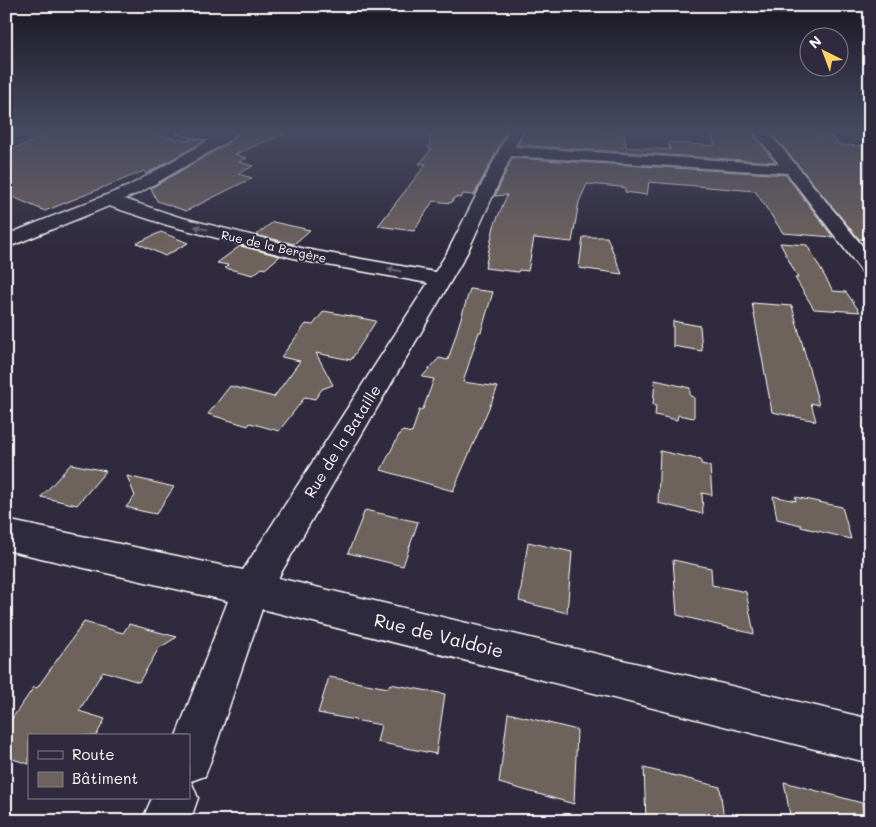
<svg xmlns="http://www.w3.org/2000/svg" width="876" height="827" font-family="Mali,sans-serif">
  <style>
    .building { fill: #6e625d; stroke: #fff }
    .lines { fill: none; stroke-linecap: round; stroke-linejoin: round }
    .minor-casing { stroke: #fff; stroke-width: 3 }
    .minor { fill: #2f2a3d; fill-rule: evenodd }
    .oneway { fill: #6d6a77 }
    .labels { text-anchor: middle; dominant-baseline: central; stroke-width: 4; stroke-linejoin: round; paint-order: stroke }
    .far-street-label { font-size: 12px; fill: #fff; stroke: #2f2a3d }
    .street-label { font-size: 15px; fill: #fff; stroke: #2f2a3d }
    .near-street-label { font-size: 18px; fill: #fff; stroke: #2f2a3d }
  </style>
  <rect width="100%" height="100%" fill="#2f2a3d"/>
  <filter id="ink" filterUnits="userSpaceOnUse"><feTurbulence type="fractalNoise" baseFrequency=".02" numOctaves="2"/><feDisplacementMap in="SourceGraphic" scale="10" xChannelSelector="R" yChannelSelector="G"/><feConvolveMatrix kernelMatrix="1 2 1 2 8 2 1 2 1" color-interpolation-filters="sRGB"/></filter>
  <g filter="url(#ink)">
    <g class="building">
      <path d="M58 131H132L190 141V138L204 141 146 174 144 171 45 211 6 194V152Z"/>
      <path d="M241 131 289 132 235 154 247 158 239 162 253 166 238 174 252 178 186 211 157 201 151 188 229 143Z"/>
      <path d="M430 131H507L474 195 463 194 461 198 455 197 451 203 433 201 414 231 378 226 426 164H419L432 149H429Z"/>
      <path d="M524 131 564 134V131H578L624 135 626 147 670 150 668 142 715 146 710 131H751L775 162 518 145Z"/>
      <path d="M770 131H816L817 136 832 137 840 145 870 146V240L859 239Z"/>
      <path d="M512 158 786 175 833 237 783 233 755 191 649 182 647 195 625 192V188L621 187 587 184 579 202 572 242 534 238 528 271 519 270 518 272 485 268 494 226 507 195 495 196Z"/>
      <path d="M273 222 287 225 310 230 294 244 256 235Z"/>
      <path d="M161 232 188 243 165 256 137 243Z"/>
      <path d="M583 237H607L622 274 579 268Z"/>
      <path d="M780 243 807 245 833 291 846 292 860 312 814 309 795 278H798Z"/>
      <path d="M240 246 280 256 265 269 262 268 253 275 225 268 228 265 217 263Z"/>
      <path d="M470 289 493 292 481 332H479L463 382 498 387 453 491 381 470 400 433 403 431 412 433 419 410 423 409 434 379 422 377 439 358 448 360Z"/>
      <path d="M752 303 792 306 819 405 811 403 816 421 772 412Z"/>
      <path d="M324 311 376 321 351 360 316 353 333 385 322 389 315 399 305 397 279 431 250 423 248 426 208 414 230 386 274 397 300 361 281 357 306 324 313 325Z"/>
      <path d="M673 321 700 326 702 351 673 346Z"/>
      <path d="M655 380 690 388V396L694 397V418L678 415 677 420 655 415 656 406 653 405Z"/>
      <path d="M660 451 701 460V464L710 466 712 495 702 493 703 514 658 503Z"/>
      <path d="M71 464 106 471 77 505 41 497Z"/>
      <path d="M127 476 174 487 156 514 141 511 126 507 135 496Z"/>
      <path d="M773 496 796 501 795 497 842 507 851 539 801 527V525L777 519Z"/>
      <path d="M365 510 418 522 403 566 348 553Z"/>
      <path d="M528 542 572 552 567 613 519 601Z"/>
      <path d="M673 560 711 568 712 585 746 592 754 634 677 615Z"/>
      <path d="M84 622 123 633 129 624 177 637 159 648 139 682 103 671 79 711 105 719 96 736H29V764L6 757V727L34 687 37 688Z"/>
      <path d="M329 677 388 688 390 684 445 694 436 754 377 742 381 725 318 713Z"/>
      <path d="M508 713 577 730 574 804 499 783Z"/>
      <path d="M644 768 720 787 724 821H646Z"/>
      <path d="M784 782 862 803 866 821H791Z"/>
    </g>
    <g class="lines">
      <g class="minor-casing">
        <path id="minor" d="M177 131 219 133 239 131 228 141 141 192 124 199 179 217 305 249 435 272 447 253 509 131H522L515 147 779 164 753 131H767L797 166 870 255V275L863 273 787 173 511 156 467 253 452 279 278 578 870 719V763L262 609 211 760 205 776 191 781 198 798 190 821H142L152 798H189V736H176L228 601 6 550V520L243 570 428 283 305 261 167 225 109 206 6 248V235L129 186 209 140 178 134Z"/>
      </g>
      <use href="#minor" class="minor"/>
    </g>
    <defs><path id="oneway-solid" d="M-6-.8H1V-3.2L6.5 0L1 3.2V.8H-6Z" transform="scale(1.25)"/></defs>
    <g class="oneway">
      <use href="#oneway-solid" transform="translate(201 228) rotate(-166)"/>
      <use href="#oneway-solid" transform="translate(394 270) rotate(-170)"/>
    </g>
  </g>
  <linearGradient id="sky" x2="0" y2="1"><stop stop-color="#1a1722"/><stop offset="0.53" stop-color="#474a62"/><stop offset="1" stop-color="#474a62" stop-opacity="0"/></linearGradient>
  <rect width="876" height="247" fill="url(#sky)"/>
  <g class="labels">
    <g class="far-street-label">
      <text transform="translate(274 246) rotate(13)">Rue de la Bergère</text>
    </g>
    <g class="street-label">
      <text transform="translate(342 441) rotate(-58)">Rue de la Bataille</text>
    </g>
    <g class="near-street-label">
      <text transform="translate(439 635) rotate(14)">Rue de Valdoie</text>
    </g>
  </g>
  <rect width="876" height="827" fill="none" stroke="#2f2a3d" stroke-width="25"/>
  <rect x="12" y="12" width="851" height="802" fill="none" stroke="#fff" stroke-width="2" filter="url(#ink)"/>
  <rect x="28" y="734" width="162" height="65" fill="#2f2a3d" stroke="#827f8b"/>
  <rect x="38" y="751" width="25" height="8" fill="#2f2a3d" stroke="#827f8b"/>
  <text x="72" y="760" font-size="15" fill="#ffffff">Route</text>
  <rect x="38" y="772" width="25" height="15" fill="#6e625d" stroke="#827f8b"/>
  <text x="72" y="784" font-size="15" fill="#ffffff">Bâtiment</text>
  <g transform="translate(824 52) rotate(318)"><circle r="24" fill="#2f2a3d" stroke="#827f8b"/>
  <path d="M0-4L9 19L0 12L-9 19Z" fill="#ffd166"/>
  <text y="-8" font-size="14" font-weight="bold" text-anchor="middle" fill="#ffffff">N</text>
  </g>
</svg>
